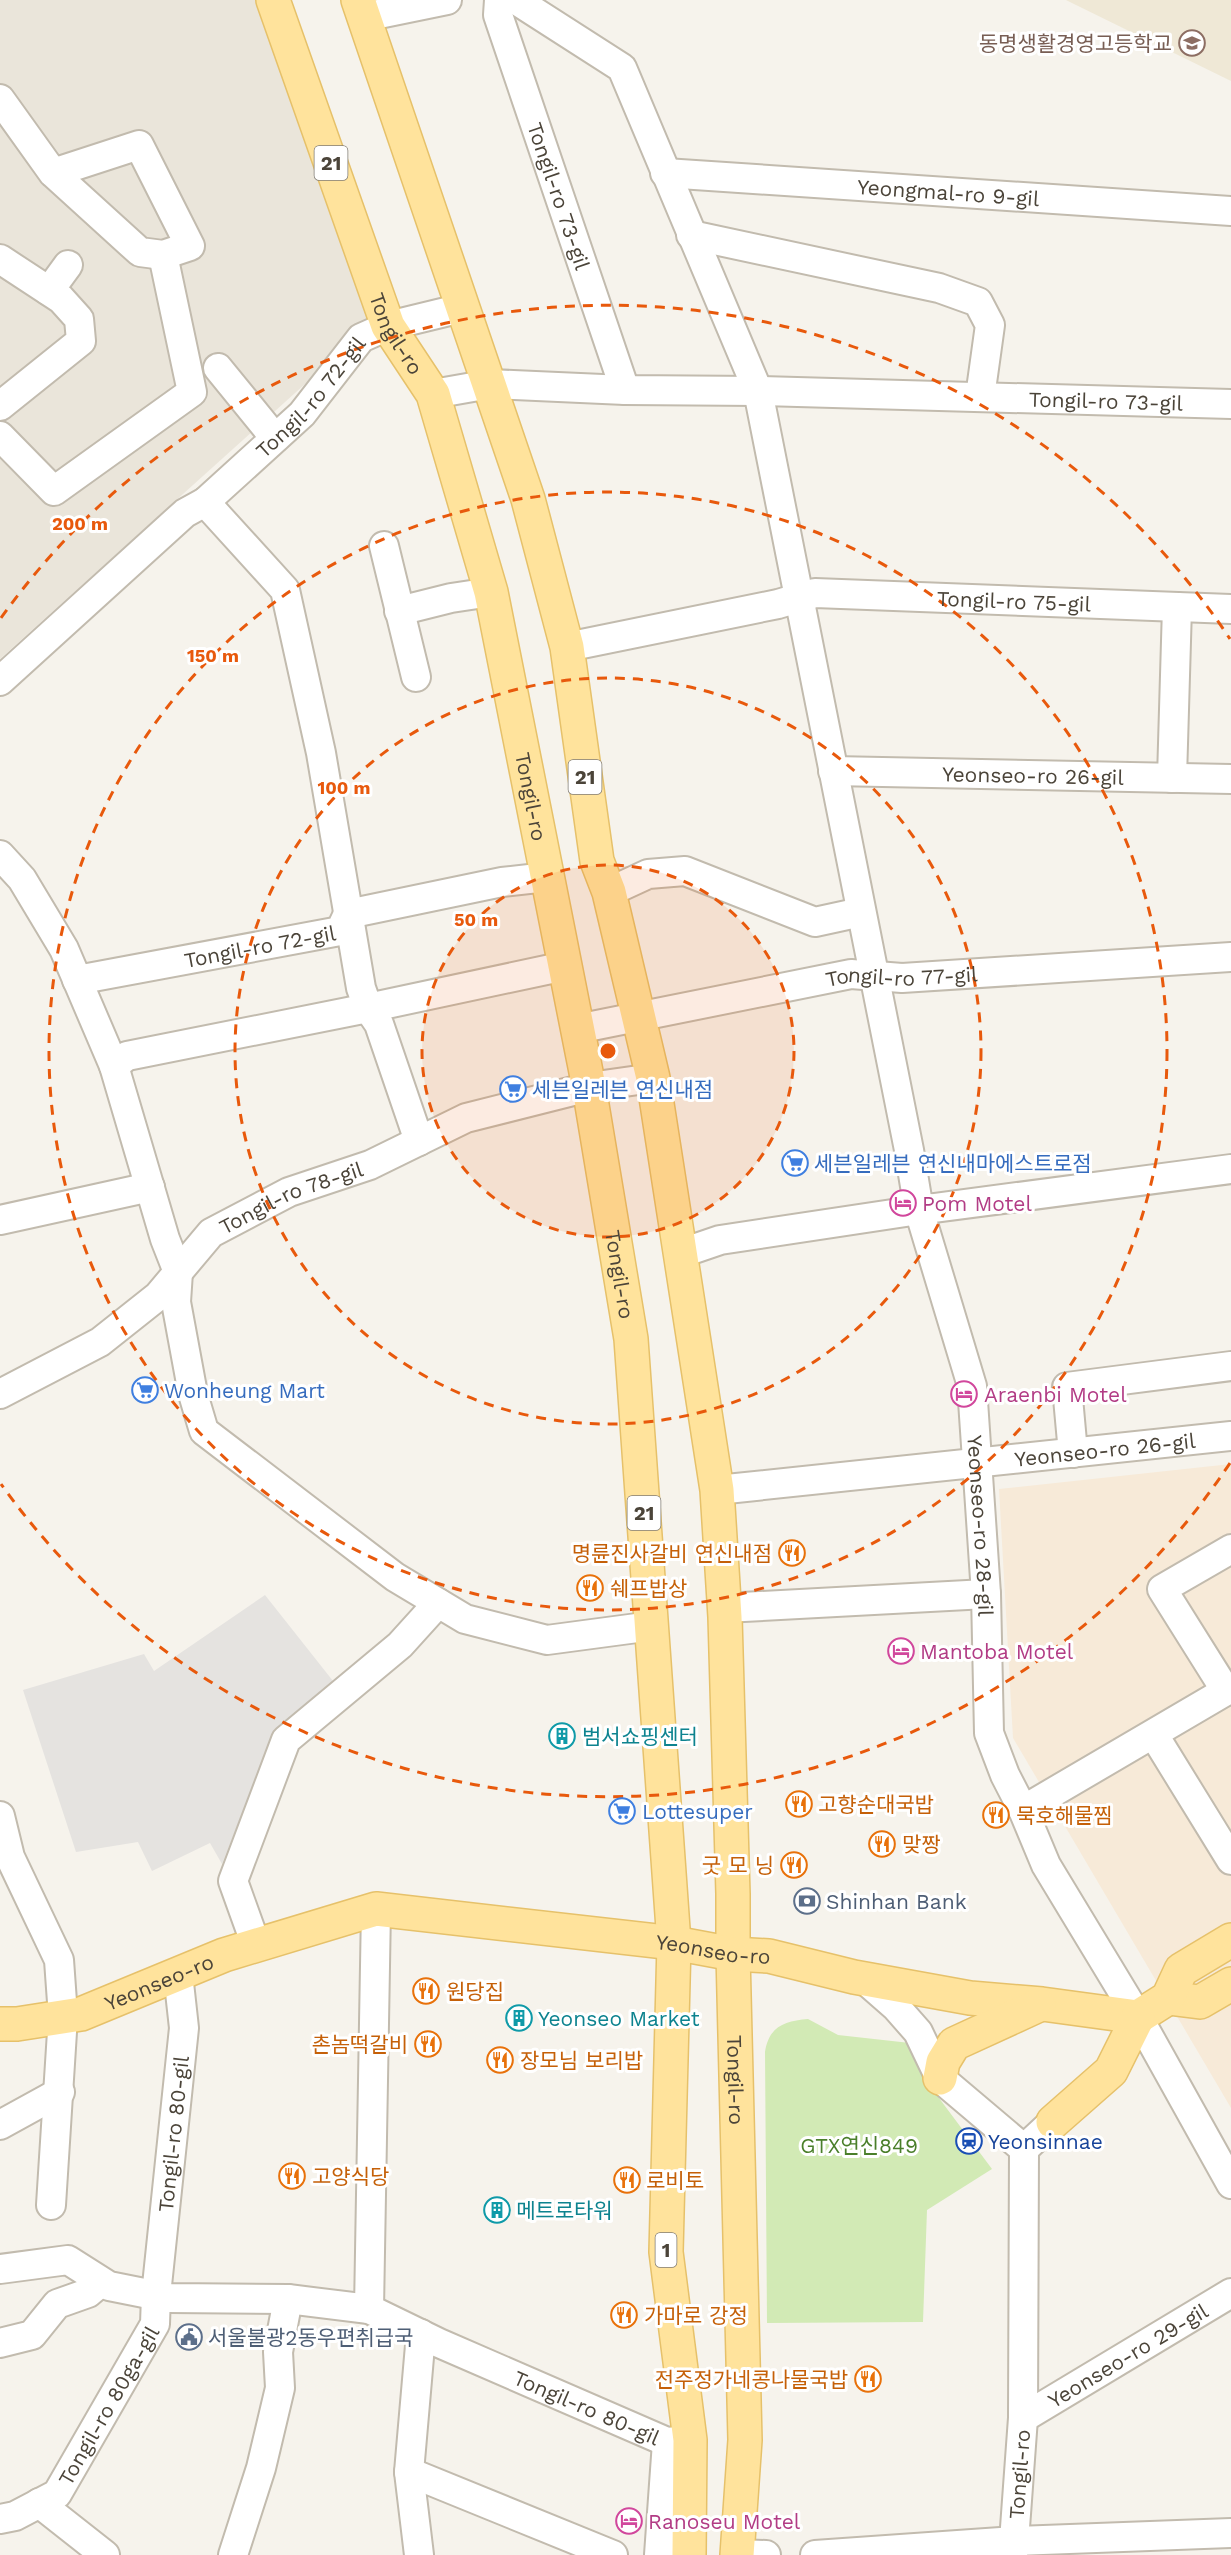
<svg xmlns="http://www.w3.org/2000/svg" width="1231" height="2555" font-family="'Work Sans','Noto Sans KR',sans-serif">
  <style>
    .residential { fill: #eae5da }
    .commercial { fill: #f7ead8 }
    .education { fill: #efe8d6 }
    .green { fill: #d2eab5 }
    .parking { fill: #e5e3e0 }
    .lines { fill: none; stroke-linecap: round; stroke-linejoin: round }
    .minor-casing { stroke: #c2bbae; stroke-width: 32 }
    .major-casing { stroke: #e6c16a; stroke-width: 36 }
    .minor { stroke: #fff; stroke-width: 28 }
    .major { stroke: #ffe39c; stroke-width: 33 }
    .ring { fill: none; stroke: #e8590c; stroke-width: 3; stroke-dasharray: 10 8 }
    .labels { text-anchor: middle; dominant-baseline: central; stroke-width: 6; stroke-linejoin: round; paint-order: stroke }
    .shield { fill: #fff; stroke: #817c74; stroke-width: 1.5 }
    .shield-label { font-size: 20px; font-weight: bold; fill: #4b4439 }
    .education-label { font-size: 21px; fill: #785e54; stroke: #fff; text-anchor: end }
    .street-label { font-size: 21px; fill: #4b4439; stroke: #fff }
    .shop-label { font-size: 21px; fill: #366cbe; stroke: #fff; text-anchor: start }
    .hotel-label { font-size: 21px; fill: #b23c85; stroke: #fff; text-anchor: start }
    .food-label { font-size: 21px; fill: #c56008; stroke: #fff; text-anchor: start }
    .culture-label { font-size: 21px; fill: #0d838f; stroke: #fff; text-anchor: start }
    .service-label { font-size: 21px; fill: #4e5e75; stroke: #fff; text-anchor: start }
    .transit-label { font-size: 21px; fill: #164399; stroke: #fff; text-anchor: start }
    .park-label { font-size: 21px; fill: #4a7f2a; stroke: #fff }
    .centre { fill: #e8590c; stroke: #fff; stroke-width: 3 }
    .ring-label { font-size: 18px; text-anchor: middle; font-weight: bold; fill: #e8590c; stroke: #fff; stroke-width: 6; stroke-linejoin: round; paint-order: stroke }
  </style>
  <rect width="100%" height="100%" fill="#f6f3ec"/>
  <path class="residential" d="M0 0H257L376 320 0 659Z"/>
  <path class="commercial" d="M1231 1464V2108L1013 1738 999 1489Z"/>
  <path class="education" d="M1066 0H1231V81L1076 5Z"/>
  <path class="green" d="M808 2019 838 2035 910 2043 927 2082 992 2169 927 2210 923 2322 767 2323 765 2052C769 2026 785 2021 808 2019Z"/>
  <path class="parking" d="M265 1595 333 1681 274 1733 222 1864 210 1843 152 1871 138 1842 76 1852 23 1690 144 1654 154 1671Z"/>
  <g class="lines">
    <g class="minor-casing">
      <g id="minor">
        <path id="s1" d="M499 0 498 15 625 390"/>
        <path id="s2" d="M516 0 622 68 758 391 909 1150 919 1210 972 1386 986 1594 989 1733 1005 1775 1023 1810 1046 1865 1138 2017 1231 2184"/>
        <path d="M364 17 447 0"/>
        <path d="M0 99 53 173 140 252 163 255 190 246 139 145 53 173"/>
        <path id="s3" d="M665 173 1231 211"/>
        <path d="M691 235 939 288 978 302 990 325 980 397"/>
        <path d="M0 259 61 299 79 319 81 341 0 406"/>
        <path d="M49 291 68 265"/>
        <path d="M218 368 275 438"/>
        <path id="s4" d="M433 394 490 384 625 390 758 391 1231 404"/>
        <path d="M0 436 54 491 192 392 163 255"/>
        <path d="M205 502 285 590 321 753 361 988 368 1008 379 1024 419 1141"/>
        <path d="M384 546 416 677"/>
        <path d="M399 611 451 598 491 592"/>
        <path id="s5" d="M567 647 778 604 815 593 1231 609"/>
        <path id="s6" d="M0 681 185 513 205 502 302 414 361 338 388 326 462 308"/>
        <path id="s7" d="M833 771 1231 779"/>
        <path d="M1172 778 1177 607"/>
        <path d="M0 855 22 879 64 949 114 1066 165 1239 178 1272 176 1302 193 1394 204 1431 395 1577 465 1619 547 1640 652 1626"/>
        <path d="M609 892 648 874 685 871 815 922 861 912"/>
        <path d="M348 914 502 882 547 877"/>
        <path id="s8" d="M77 980 340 931 348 914"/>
        <path id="s9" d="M577 1029 851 974 902 978 1231 957"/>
        <path d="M114 1066 127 1056 368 1008 565 966"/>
        <path d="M0 1220 150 1187"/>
        <path d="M679 1254 720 1240 919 1210 1231 1169"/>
        <path id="s10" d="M0 1394 100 1342 158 1296 211 1233 289 1192 370 1165 466 1118 589 1087 653 1078"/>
        <path d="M1073 1453 1067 1387 1231 1366"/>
        <path id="s11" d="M717 1490 1231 1436"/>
        <path d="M724 1608 986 1594"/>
        <path d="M1226 1691 1162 1589 1231 1549"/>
        <path d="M1154 1735 1231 1860"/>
        <path d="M1023 1810 1231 1688"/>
        <path d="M0 1816 10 1857 59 1960 63 2016 51 2205"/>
        <path d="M256 1945 233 1881 286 1740 400 1645 438 1603"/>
        <path d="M864 1979 896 2007 918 2032 940 2078 1024 2149"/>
        <path d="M0 2125 60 2092"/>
        <path id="s12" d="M0 2269 68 2260 109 2286 169 2298 288 2299 369 2309 439 2343 667 2442 690 2440"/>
        <path d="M369 2309 376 1909"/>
        <path d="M0 2343 32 2335 57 2304 88 2293 101 2282"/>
        <path id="s13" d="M1023 2418 1231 2293"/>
        <path d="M409 2472 613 2555"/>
        <path d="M39 2503 105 2555"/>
        <path id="s14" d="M0 2519 15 2516 57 2494 155 2324 156 2295 184 2028 178 1974"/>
        <path d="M737 2554 766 2555"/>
        <path d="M233 2555 261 2468 280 2388 278 2352 288 2299"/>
        <path d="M419 2555 409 2472 421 2334"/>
        <path d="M659 2555 667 2442"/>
        <path d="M815 2555 1015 2541 1231 2533"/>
        <path id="s15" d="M1013 2555 1023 2418 1024 2149 1053 2122"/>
      </g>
    </g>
    <g class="major-casing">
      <g id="major">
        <path id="s16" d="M273 0 388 326 433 394 491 592 589 1087 631 1339 674 1943 666 2252 690 2440 689 2555"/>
        <path id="s17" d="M358 0 528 499 567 647 597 861 609 892 653 1078 717 1490 725 1617 733 1894V1954L745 2440 737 2555"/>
        <path d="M1168 1998 1200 2002 1231 1984"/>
        <path id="s18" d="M0 2024H17L81 2014 224 1955 376 1909 674 1943 733 1954 769 1956 854 1977 970 1998 1042 2004 1138 2017 1168 1998 1181 1970 1231 1940"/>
        <path d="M940 2078 943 2062 954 2044 1039 2005"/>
        <path d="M1053 2122 1111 2071 1138 2017"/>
      </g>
    </g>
    <use href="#minor" class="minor"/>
    <use href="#major" class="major"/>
  </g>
  <circle cx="608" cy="1051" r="186" fill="#e8590c" fill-opacity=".12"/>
  <g class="ring">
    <circle cx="608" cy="1051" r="186"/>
    <circle cx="608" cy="1051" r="373"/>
    <circle cx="608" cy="1051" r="559"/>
    <path d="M1230 1463A746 746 0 0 1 1 1484M1 618A746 746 0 0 1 1230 639"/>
  </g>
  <defs>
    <g id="school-ring" transform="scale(1.35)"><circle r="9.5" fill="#fff" stroke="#8d6e63" stroke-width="1.5"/><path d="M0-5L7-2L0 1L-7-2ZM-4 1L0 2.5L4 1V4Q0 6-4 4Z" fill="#8d6e63"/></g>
    <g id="supermarket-ring" transform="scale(1.35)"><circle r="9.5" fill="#fff" stroke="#3f7fe0" stroke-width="1.5"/><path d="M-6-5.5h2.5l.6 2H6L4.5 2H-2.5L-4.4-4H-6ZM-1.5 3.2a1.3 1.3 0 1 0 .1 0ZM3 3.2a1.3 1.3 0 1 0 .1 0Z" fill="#3f7fe0"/></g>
    <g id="hotel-ring" transform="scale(1.35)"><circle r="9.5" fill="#fff" stroke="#d1479c" stroke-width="1.5"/><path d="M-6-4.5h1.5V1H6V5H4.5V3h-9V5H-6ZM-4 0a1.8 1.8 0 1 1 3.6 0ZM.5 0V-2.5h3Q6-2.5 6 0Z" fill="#d1479c"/></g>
    <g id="restaurant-ring" transform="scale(1.35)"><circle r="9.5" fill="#fff" stroke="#e8710a" stroke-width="1.5"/><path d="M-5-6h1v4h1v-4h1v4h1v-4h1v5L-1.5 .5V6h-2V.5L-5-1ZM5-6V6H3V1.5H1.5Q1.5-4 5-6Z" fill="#e8710a"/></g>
    <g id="building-ring" transform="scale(1.35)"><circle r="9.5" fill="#fff" stroke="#0f9aa8" stroke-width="1.5"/><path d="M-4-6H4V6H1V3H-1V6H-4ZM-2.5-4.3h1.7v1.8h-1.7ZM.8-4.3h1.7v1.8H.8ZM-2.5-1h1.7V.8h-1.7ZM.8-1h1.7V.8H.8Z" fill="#0f9aa8"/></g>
    <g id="bank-ring" transform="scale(1.35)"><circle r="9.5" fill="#fff" stroke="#5c6f8a" stroke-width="1.5"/><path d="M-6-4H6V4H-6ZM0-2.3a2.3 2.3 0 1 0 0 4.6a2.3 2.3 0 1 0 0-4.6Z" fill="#5c6f8a"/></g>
    <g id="station-ring" transform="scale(1.35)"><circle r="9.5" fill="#fff" stroke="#1a4fb4" stroke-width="1.5"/><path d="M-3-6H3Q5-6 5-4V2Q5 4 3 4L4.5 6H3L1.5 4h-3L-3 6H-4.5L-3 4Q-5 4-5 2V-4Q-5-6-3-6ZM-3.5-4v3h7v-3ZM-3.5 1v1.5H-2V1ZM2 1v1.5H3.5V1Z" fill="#1a4fb4"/></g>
    <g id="civic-ring" transform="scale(1.35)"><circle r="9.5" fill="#fff" stroke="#5c6f8a" stroke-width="1.5"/><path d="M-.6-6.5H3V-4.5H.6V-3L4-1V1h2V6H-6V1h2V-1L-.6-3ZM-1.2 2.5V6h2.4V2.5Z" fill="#5c6f8a"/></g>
  </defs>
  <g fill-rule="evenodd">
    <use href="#school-ring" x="1192" y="43"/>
    <use href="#supermarket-ring" x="513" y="1089"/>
    <use href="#supermarket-ring" x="795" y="1163"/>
    <use href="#hotel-ring" x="903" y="1203"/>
    <use href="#supermarket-ring" x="145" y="1390"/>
    <use href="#hotel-ring" x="964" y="1394"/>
    <use href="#restaurant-ring" x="792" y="1553"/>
    <use href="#restaurant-ring" x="590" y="1588"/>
    <use href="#hotel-ring" x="901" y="1651"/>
    <use href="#building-ring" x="562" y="1736"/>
    <use href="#restaurant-ring" x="799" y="1804"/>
    <use href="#supermarket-ring" x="622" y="1811"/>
    <use href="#restaurant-ring" x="996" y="1815"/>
    <use href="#restaurant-ring" x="882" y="1844"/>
    <use href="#restaurant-ring" x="794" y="1865"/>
    <use href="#bank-ring" x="807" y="1901"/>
    <use href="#restaurant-ring" x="426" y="1991"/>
    <use href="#building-ring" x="519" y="2018"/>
    <use href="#restaurant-ring" x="428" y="2044"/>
    <use href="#restaurant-ring" x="500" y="2060"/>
    <use href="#station-ring" x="969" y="2141"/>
    <use href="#restaurant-ring" x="292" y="2176"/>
    <use href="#restaurant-ring" x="627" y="2180"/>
    <use href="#building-ring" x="497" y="2210"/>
    <use href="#restaurant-ring" x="624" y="2315"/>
    <use href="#civic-ring" x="189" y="2337"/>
    <use href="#restaurant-ring" x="868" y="2379"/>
    <use href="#hotel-ring" x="629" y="2521"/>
  </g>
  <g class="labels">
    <g class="shield">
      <rect x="314.5" y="146" width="33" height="34" rx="4.5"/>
      <rect x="568.5" y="760" width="33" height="34" rx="4.5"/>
      <rect x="627.5" y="1496" width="33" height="34" rx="4.5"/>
      <rect x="655.5" y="2233" width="21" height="34" rx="4.5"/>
    </g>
    <g class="shield-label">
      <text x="331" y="163">21</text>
      <text x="585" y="777">21</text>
      <text x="644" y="1513">21</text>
      <text x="666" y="2250">1</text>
    </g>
    <g class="education-label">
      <text x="1172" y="43">동명생활경영고등학교</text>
    </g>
    <g class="street-label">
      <text stroke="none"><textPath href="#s3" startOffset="284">Yeongmal-ro 9-gil</textPath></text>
      <text stroke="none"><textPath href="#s1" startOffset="206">Tongil-ro 73-gil</textPath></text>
      <text stroke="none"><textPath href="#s16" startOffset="356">Tongil-ro</textPath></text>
      <text stroke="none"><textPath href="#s6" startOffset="422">Tongil-ro 72-gil</textPath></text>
      <text stroke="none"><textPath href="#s4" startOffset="674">Tongil-ro 73-gil</textPath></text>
      <text stroke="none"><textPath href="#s5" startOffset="453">Tongil-ro 75-gil</textPath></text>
      <text stroke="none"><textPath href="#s7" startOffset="200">Yeonseo-ro 26-gil</textPath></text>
      <text stroke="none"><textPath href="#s16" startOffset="842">Tongil-ro</textPath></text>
      <text stroke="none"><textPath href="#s8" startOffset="186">Tongil-ro 72-gil</textPath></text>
      <text stroke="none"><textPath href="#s9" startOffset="330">Tongil-ro 77-gil</textPath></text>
      <text stroke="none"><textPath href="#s10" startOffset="357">Tongil-ro 78-gil</textPath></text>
      <text stroke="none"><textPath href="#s16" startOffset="1328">Tongil-ro</textPath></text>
      <text stroke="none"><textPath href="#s11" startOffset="390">Yeonseo-ro 26-gil</textPath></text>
      <text stroke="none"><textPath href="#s2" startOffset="1635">Yeonseo-ro 28-gil</textPath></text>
      <text stroke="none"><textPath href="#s18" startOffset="735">Yeonseo-ro</textPath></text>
      <text stroke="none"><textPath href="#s18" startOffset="166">Yeonseo-ro</textPath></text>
      <text stroke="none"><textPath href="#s17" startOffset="2128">Tongil-ro</textPath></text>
      <text stroke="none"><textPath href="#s14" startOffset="450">Tongil-ro 80-gil</textPath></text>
      <text stroke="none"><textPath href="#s13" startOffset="122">Yeonseo-ro 29-gil</textPath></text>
      <text stroke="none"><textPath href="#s14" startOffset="165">Tongil-ro 80ga-gil</textPath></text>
      <text stroke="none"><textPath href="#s12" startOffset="618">Tongil-ro 80-gil</textPath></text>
      <text stroke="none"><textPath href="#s15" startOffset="81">Tongil-ro</textPath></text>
    </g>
    <g class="shop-label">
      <text x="532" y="1089">세븐일레븐 연신내점</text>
      <text x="814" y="1163">세븐일레븐 연신내마에스트로점</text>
      <text x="164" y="1390">Wonheung Mart</text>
      <text x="642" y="1811">Lottesuper</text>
    </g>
    <g class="hotel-label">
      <text x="922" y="1203">Pom Motel</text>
      <text x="984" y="1394">Araenbi Motel</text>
      <text x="920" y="1651">Mantoba Motel</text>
      <text x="648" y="2521">Ranoseu Motel</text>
    </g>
    <g class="food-label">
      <text x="772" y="1553" text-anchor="end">명륜진사갈비 연신내점</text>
      <text x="610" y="1588">쉐프밥상</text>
      <text x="818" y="1804">고향순대국밥</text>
      <text x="1016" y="1815">묵호해물찜</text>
      <text x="902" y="1844">맞짱</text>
      <text x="774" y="1865" text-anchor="end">굿 모 닝</text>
      <text x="446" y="1991">원당집</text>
      <text x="408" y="2044" text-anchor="end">촌놈떡갈비</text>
      <text x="520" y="2060">장모님 보리밥</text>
      <text x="312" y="2176">고양식당</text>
      <text x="646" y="2180">로비토</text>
      <text x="644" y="2315">가마로 강정</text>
      <text x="848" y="2379" text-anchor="end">전주정가네콩나물국밥</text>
    </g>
    <g class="culture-label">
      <text x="582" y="1736">범서쇼핑센터</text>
      <text x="538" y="2018">Yeonseo Market</text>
      <text x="516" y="2210">메트로타워</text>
    </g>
    <g class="service-label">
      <text x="826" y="1901">Shinhan Bank</text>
      <text x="208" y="2337">서울불광2동우편취급국</text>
    </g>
    <g class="transit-label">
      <text x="988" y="2141">Yeonsinnae</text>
    </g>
    <g class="park-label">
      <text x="859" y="2145">GTX연신849</text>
    </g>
  </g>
  <circle cx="608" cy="1051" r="9" class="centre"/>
  <g class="ring-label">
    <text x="80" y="530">200 m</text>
    <text x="213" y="662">150 m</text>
    <text x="344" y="794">100 m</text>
    <text x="476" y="926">50 m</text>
  </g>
</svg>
